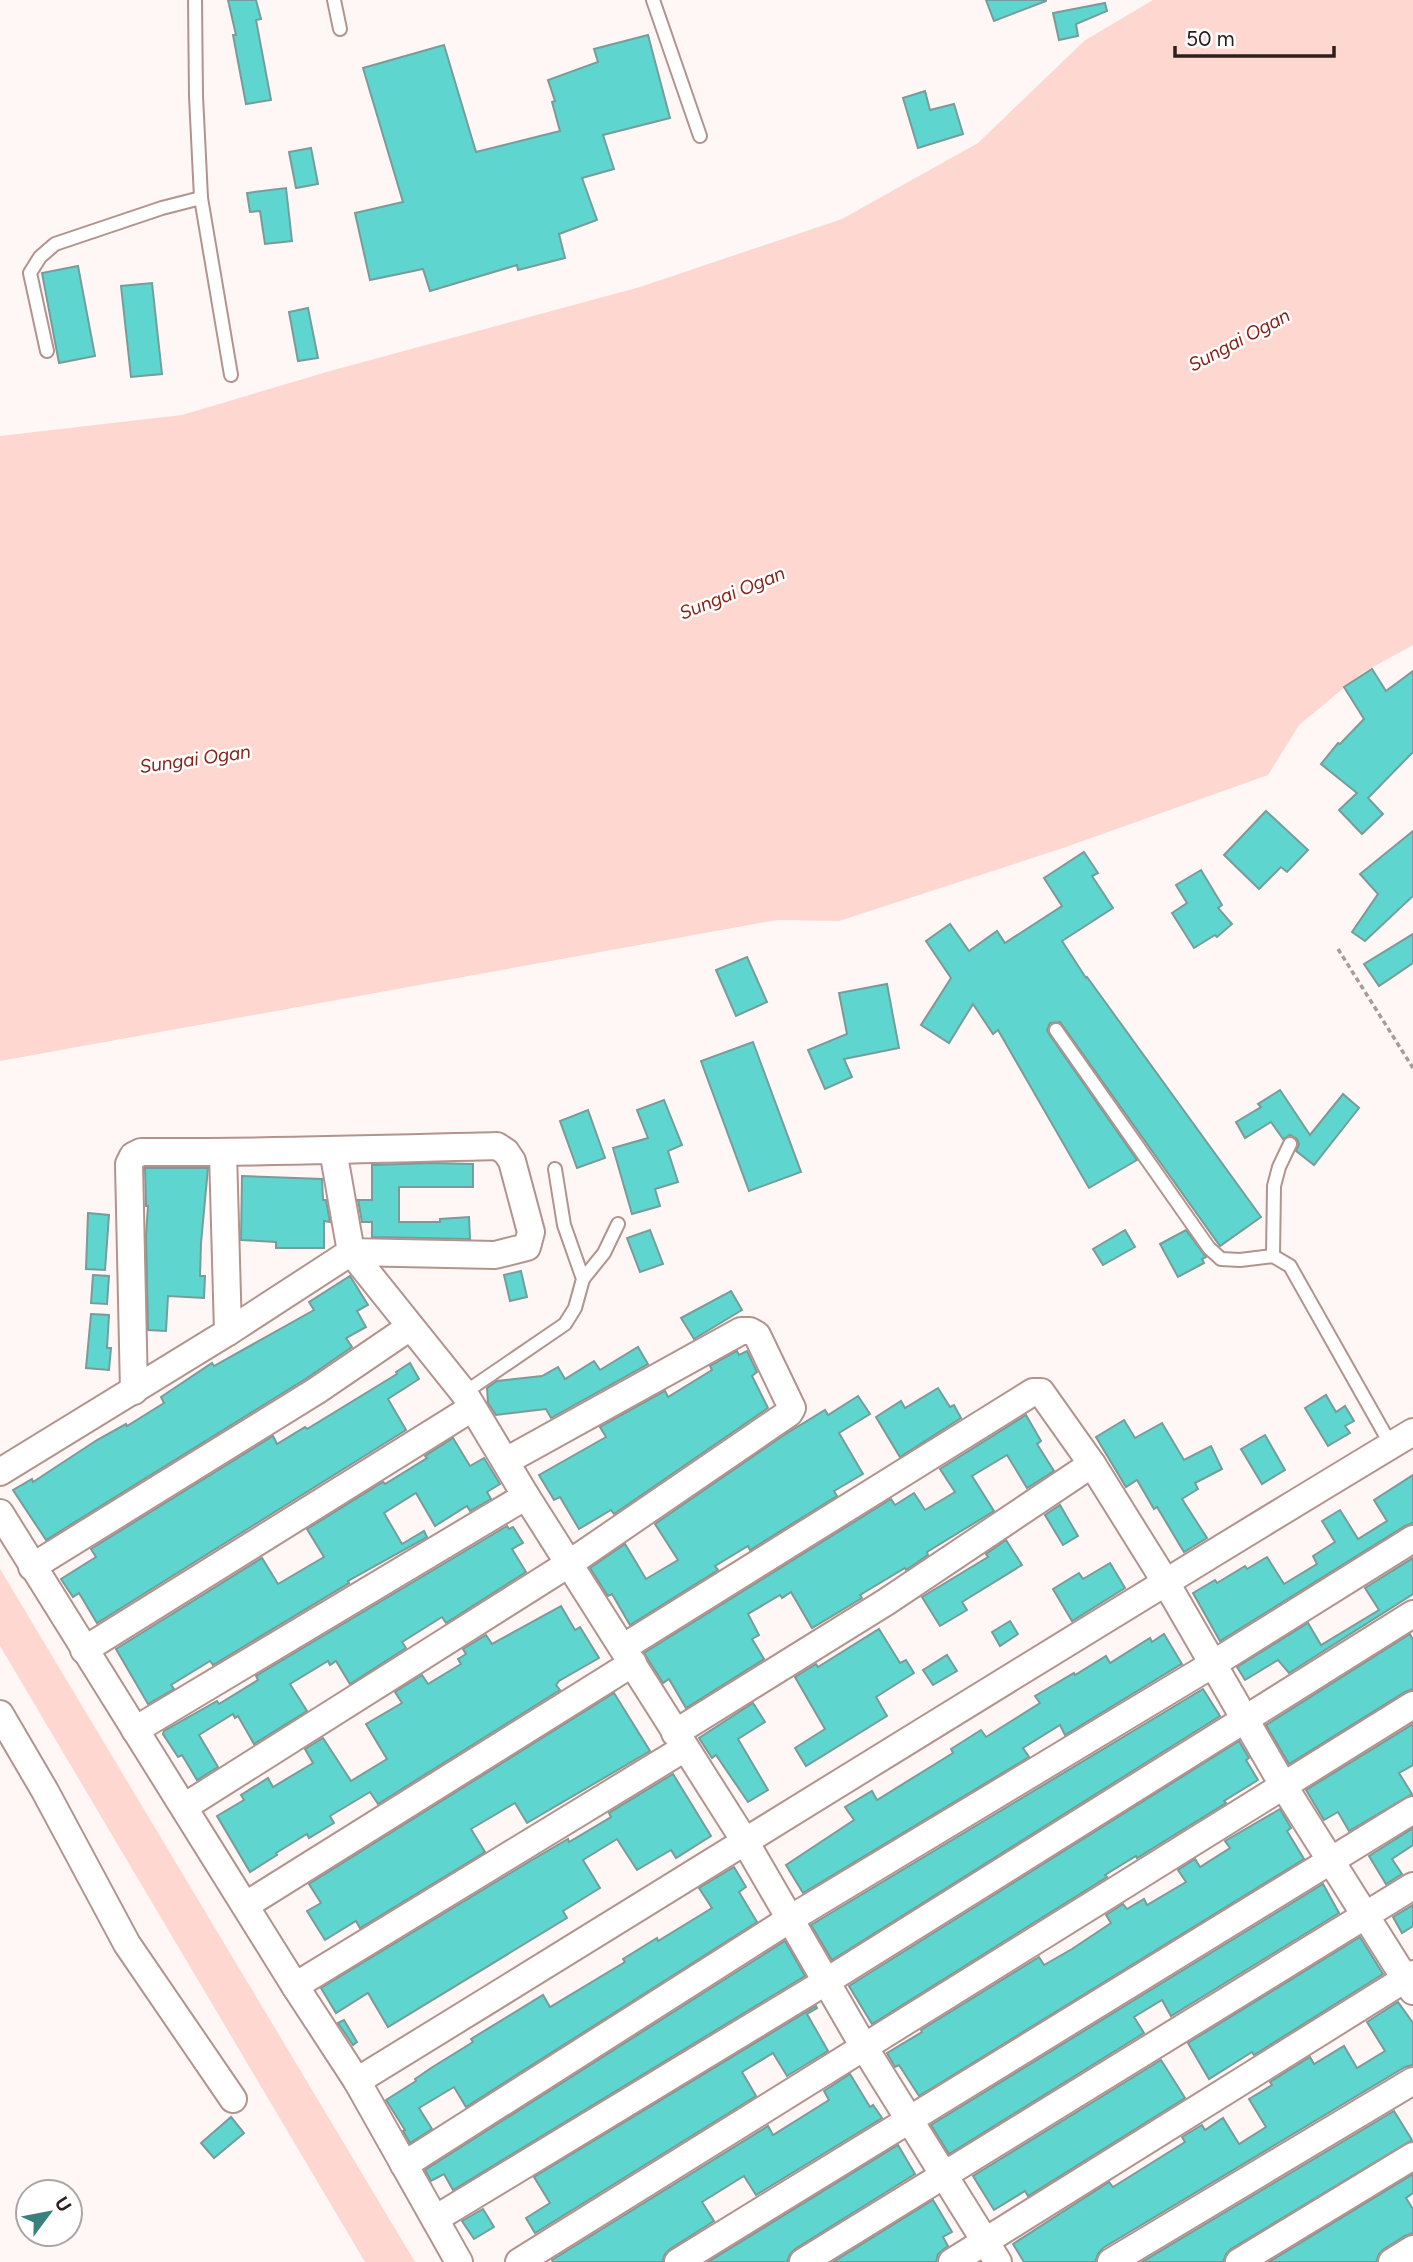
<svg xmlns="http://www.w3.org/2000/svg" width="1413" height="2262" font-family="Figtree,sans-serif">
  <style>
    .water { fill: #fdd7d0 }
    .building { fill: #5ed6cf; stroke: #789c99; stroke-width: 2 }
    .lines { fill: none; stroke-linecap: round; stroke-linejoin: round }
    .lane-casing { stroke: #b3938d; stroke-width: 16 }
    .street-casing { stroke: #b3938d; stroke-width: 30 }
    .path { stroke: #a69d9b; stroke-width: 3.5; stroke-dasharray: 5 3.5; stroke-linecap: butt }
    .lane { stroke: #fff; stroke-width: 12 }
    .street { stroke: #fff; stroke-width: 26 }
    .labels { text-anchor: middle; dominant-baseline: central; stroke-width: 5; stroke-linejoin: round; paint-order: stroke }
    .water-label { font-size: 19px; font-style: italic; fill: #872217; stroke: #fff }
  </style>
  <rect width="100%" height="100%" fill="#fef7f6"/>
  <g class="water">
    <path d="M1153 0H1413V645L1362 673 1299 725 1268 775 1063 848 839 921 777 920 0 1061V436L182 415 330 371 640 287 842 219 978 143 1084 41Z"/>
    <path d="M0 1569 415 2262H365L0 1646Z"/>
  </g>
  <g class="building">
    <path d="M228 0H256L261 19 256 20 271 100 246 104 233 35H236Z"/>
    <path d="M986 0H1046V1L994 21Z"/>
    <path d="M1105 3 1107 11 1076 24 1078 36 1059 40 1053 13Z"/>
    <path d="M648 35 670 118 603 135 614 169 582 178 597 220 559 234 565 258 518 270 517 265 430 291 423 269 370 280 355 213 403 202 363 68 444 45 476 152 560 131 552 102 555 101 548 80 598 62 594 49Z"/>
    <path d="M925 91 930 110 954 104 963 134 918 148 903 98Z"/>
    <path d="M311 148 318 184 296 188 289 152Z"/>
    <path d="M286 188 292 241 265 244 260 211 250 212 247 193Z"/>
    <path d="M78 266 95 356 59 363 42 273Z"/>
    <path d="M152 283 162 374 131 377 121 286Z"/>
    <path d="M308 308 318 358 298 361 289 312Z"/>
    <path d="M1372 669 1386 691 1413 671V752L1368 798 1383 814 1362 834 1339 810 1357 793 1321 764 1338 743 1340 744 1364 719 1344 687Z"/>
    <path d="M1266 811 1308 850 1287 872 1281 867 1259 889 1224 855Z"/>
    <path d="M1413 831V896L1365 941 1352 932 1378 894 1360 874Z"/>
    <path d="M1084 852 1098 873 1092 876 1113 908 1062 941 1086 978 1087 977 1261 1217 1220 1246 1060 1022 1050 1023 1047 1030 1049 1034 1137 1160 1089 1188 998 1030 993 1034 973 1004 949 1043 921 1025 951 978 926 941 950 924 969 951 997 931 1005 943 1062 906 1044 878Z"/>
    <path d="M1201 870 1222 905 1218 908 1232 924 1217 937 1215 935 1194 948 1172 913 1187 903 1176 885Z"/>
    <path d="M1413 934V963L1379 986 1364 964Z"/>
    <path d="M747 957 767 1002 736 1016 716 970Z"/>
    <path d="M887 984 899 1048 844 1059 852 1077 825 1089 808 1050 847 1034 839 993Z"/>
    <path d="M753 1042 801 1172 749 1191 701 1061Z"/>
    <path d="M1280 1090 1310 1135 1343 1094 1359 1108 1314 1165 1296 1151 1299 1144 1297 1139 1290 1135 1283 1139 1271 1122 1245 1138 1236 1122 1261 1107 1258 1104Z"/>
    <path d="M664 1100 682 1145 668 1151 678 1182 655 1189 660 1206 632 1214 613 1148 648 1138 637 1110Z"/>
    <path d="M588 1110 605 1158 577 1168 560 1121Z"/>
    <path d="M432 1163 473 1164V1187H399V1222H440V1219L469 1217 470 1239 372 1237V1222H362L358 1200H372V1165Z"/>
    <path d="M145 1168H208L201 1243 200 1276H205L204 1298 168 1296 166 1331 148 1330 146 1235 148 1206H146Z"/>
    <path d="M242 1176 322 1179 323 1200H326L330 1222 324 1221V1248H276V1242L241 1240Z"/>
    <path d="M88 1213 109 1215 105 1270 86 1269Z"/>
    <path d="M650 1230 663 1264 640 1272 627 1238Z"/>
    <path d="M1125 1230 1135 1247 1103 1265 1093 1249Z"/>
    <path d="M1186 1230 1206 1257 1202 1259 1204 1263 1178 1277 1160 1244Z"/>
    <path d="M521 1271 527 1297 510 1301 504 1275Z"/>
    <path d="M93 1275 109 1276 107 1304 91 1303Z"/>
    <path d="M350 1276 368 1305 357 1311 366 1327 346 1338 352 1347 307 1378 46 1540 13 1490 32 1479 33 1482 97 1440 126 1424 127 1426 164 1403 161 1397 212 1363 214 1366 314 1310 309 1302Z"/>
    <path d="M731 1291 742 1310 694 1339 681 1318Z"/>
    <path d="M91 1314 109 1315 107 1348H111L109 1370 86 1368Z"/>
    <path d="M638 1347 648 1364 551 1418 546 1409 496 1415 488 1403 487 1388 497 1381 542 1376 558 1367 565 1379 594 1361 600 1370Z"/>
    <path d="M737 1351 739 1355 747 1351 757 1372 752 1376 768 1408 614 1514 611 1510 579 1529 560 1497 554 1500 539 1475 606 1437 600 1427 665 1391 668 1397 712 1370 710 1366Z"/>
    <path d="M410 1363 419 1379 388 1399 406 1430 97 1623 79 1593 73 1597 61 1579 96 1557 91 1549 273 1436 277 1444 305 1427 307 1429 397 1374 396 1372Z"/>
    <path d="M938 1388 950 1407 954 1405 961 1418 900 1457 876 1417 901 1401 905 1408Z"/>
    <path d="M1326 1395 1336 1412 1345 1406 1354 1421 1345 1426 1350 1433 1328 1446 1305 1408Z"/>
    <path d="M858 1396 870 1414 839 1433 863 1474 834 1491 837 1496 750 1550 748 1546 715 1566 718 1570 630 1625 612 1594 608 1596 590 1568 625 1544 646 1579 678 1560 655 1524 784 1435 825 1410 828 1415Z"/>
    <path d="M1026 1415 1041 1441 1037 1444 1054 1471 1027 1488 1007 1455 972 1476 994 1511 927 1552 928 1555 906 1570 905 1568 860 1595 862 1598 812 1628 791 1592 782 1598 780 1595 748 1614 759 1635 752 1639 764 1659 686 1708 669 1679 663 1683 644 1653 891 1499 895 1505 914 1493 925 1510 955 1492 940 1469Z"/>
    <path d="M1124 1420 1135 1438 1162 1423 1184 1460 1211 1446 1222 1469 1195 1483 1198 1489 1182 1499 1207 1538 1184 1552 1157 1507 1154 1509 1137 1480 1126 1487 1096 1437Z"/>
    <path d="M1265 1435 1285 1470 1262 1484 1241 1449Z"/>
    <path d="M453 1438 470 1466 484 1458 500 1484 487 1492 491 1499 470 1511 467 1506 435 1526 416 1493 384 1513 402 1544 424 1531 427 1537 348 1581 349 1583 213 1665 210 1661 171 1685 174 1689 148 1704 116 1649 262 1558 278 1584 324 1557 307 1529 383 1482 385 1484 427 1458 425 1456Z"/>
    <path d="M1413 1475V1523L1405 1526 1220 1641 1193 1593 1215 1580 1217 1583 1245 1566 1247 1569 1267 1557 1284 1584 1317 1564 1313 1556 1335 1542 1322 1521 1340 1510 1358 1539 1387 1521 1374 1500Z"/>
    <path d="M1060 1505 1078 1536 1063 1545 1045 1515Z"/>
    <path d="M507 1526 509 1529 513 1527 523 1543 512 1549 526 1572 446 1623 442 1617 402 1642 406 1648 350 1684 336 1661 330 1665 328 1661 290 1684 307 1711 254 1744 238 1716 235 1718 233 1714 199 1735 218 1767 197 1780 182 1755 178 1757 163 1734 164 1731 217 1701 219 1704 258 1680 256 1676Z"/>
    <path d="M1006 1540 1022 1565 962 1602 967 1610 940 1626 922 1597 988 1557 986 1554Z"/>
    <path d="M1413 1558V1594L1289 1673 1278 1660 1245 1680 1237 1667 1308 1623 1321 1645 1379 1610 1365 1588Z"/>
    <path d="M1110 1563 1125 1588 1072 1621 1053 1589 1079 1573 1083 1579Z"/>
    <path d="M561 1606 575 1630 580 1627 599 1658 559 1681 556 1685 560 1690 378 1804 370 1792 330 1816 334 1823 309 1838 307 1834 276 1853 277 1855 250 1872 217 1816 244 1800 241 1795 268 1778 273 1787 313 1763 305 1749 323 1738 351 1781 387 1759 366 1724 402 1703 395 1692 422 1675 428 1684 461 1664 458 1659 466 1654 463 1649 486 1635 492 1644Z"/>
    <path d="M1010 1621 1018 1634 1000 1646 992 1632Z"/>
    <path d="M879 1629 900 1663 906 1660 914 1673 876 1697 887 1716 806 1766 795 1748 825 1729 795 1677 816 1664 818 1667Z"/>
    <path d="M1164 1634 1182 1664 1180 1665 1065 1735 1060 1725 1023 1748 1029 1757 803 1893 786 1865 854 1820 845 1807 872 1791 877 1800 953 1753 951 1749 981 1730 986 1737 1040 1703 1035 1696 1074 1673 1075 1675 1106 1656 1110 1663 1150 1638 1152 1642Z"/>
    <path d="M1410 1634 1413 1640V1689L1405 1692 1289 1764 1266 1725Z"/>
    <path d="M947 1655 957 1671 933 1685 923 1670Z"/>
    <path d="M1203 1689 1220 1716 832 1960 811 1925Z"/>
    <path d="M614 1693 650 1751 527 1823 515 1803 471 1829 485 1852 360 1928 356 1921 325 1940 307 1911 321 1903 309 1884Z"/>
    <path d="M753 1703 765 1722 738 1739 768 1790 748 1802 716 1755 712 1758 699 1738Z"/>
    <path d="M1413 1724V1765L1399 1773 1412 1794 1349 1831 1338 1812 1324 1820 1306 1790Z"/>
    <path d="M1239 1741 1249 1758 1246 1760 1258 1780 1224 1801 1226 1803 1137 1858 1136 1856 1105 1875 1107 1877 872 2024 849 1986Z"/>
    <path d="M673 1774 711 1836 676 1858 671 1850 637 1870 617 1839 583 1860 600 1888 563 1911 567 1918 388 2027 368 1993 336 2013 321 1988 532 1860 568 1839 569 1842 611 1817 609 1813Z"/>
    <path d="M1280 1809 1291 1828 1287 1831 1304 1859 919 2096 899 2065 895 2067 887 2053 922 2032 921 2030 1039 1957 1044 1965 1072 1949 1111 1923 1106 1915 1123 1904 1127 1909 1144 1899 1147 1905 1186 1882 1178 1870 1195 1859 1200 1867 1230 1848 1225 1841Z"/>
    <path d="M1413 1828V1845L1392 1859 1402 1874 1386 1884 1369 1856Z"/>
    <path d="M734 1867 746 1887 739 1892 757 1922 466 2107 454 2087 419 2108 432 2129 410 2143 403 2131 405 2130 386 2100 416 2081 415 2079 431 2068 473 2042 471 2039 543 1995 550 2007 625 1962 623 1959 657 1938 658 1941 712 1908 699 1888Z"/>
    <path d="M1323 1884 1339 1913 1171 2016 1162 2000 1134 2017 1144 2033 949 2154 931 2125Z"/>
    <path d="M1413 1905V1926L1402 1933 1393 1917Z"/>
    <path d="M1360 1937 1383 1974 1254 2055 1252 2052 1209 2079 1188 2043Z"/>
    <path d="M785 1941 805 1976 453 2190 444 2174 431 2181 425 2170Z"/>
    <path d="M1398 2002 1413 2023V2065L1405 2067 1103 2248 1098 2254 1095 2262H1024L1013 2244 1109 2182 1113 2187 1185 2142 1182 2137 1202 2125 1205 2130 1223 2118 1239 2144 1266 2127 1249 2099 1272 2085 1270 2082 1310 2057 1314 2064 1344 2046 1357 2068 1385 2051 1367 2022Z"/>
    <path d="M816 2006 817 2008 807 2014 828 2051 787 2076 773 2053 742 2072 756 2096 535 2233 526 2218 550 2203 534 2177Z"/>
    <path d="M344 2020 357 2042 353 2045 338 2023Z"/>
    <path d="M1161 2060 1185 2098 1028 2196 1025 2191 994 2210 973 2176Z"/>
    <path d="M850 2074 870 2107 873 2105 882 2118 756 2195 744 2176 702 2202 714 2221 670 2249 665 2254 662 2262H553L552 2260 768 2126 773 2135 829 2100 824 2091Z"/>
    <path d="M1394 2111 1412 2140 1231 2249 1226 2254 1223 2262H1142Z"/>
    <path d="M231 2117 244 2133 214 2158 201 2143Z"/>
    <path d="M898 2145 915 2174 795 2249 790 2254 787 2262H708Z"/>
    <path d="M1413 2174V2193L1406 2198 1413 2209V2233L1405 2236 1384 2249 1379 2254 1376 2262H1269Z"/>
    <path d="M933 2200 952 2232 943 2237 948 2246 938 2254 936 2262H833Z"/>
    <path d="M483 2209 494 2227 474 2239 462 2221Z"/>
  </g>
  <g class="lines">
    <g class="lane-casing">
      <g id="lane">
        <path d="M334 0 340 29"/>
        <path d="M653 0 700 136"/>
        <path d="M201 198 231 375"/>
        <path d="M47 351 30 273 40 257 55 244 162 208 201 198 196 96 195 0"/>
        <path d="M1056 1030 1209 1248 1221 1259 1240 1260 1273 1256 1290 1266 1391 1445"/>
        <path d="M1273 1256 1274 1186 1279 1167 1290 1144"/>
        <path d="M583 1279 604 1253 618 1224"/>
        <path d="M464 1393 565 1324 575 1308 583 1279 564 1225 555 1169"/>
      </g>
    </g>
    <g class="street-casing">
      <g id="street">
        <path d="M223 1153 228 1332"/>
        <path d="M134 1391 129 1164 133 1156 141 1152C260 1153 378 1149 497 1146L506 1152 512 1161 531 1232 527 1247 495 1255 351 1252 333 1150"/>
        <path d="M0 1472 228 1332 351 1252 464 1393 526 1496 746 1843 864 2047 998 2262"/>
        <path d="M0 1513 295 1986 357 2081 459 2262"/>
        <path d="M32 1567 316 1391 410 1327"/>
        <path d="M624 1647 1033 1392H1041L1092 1464 1165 1581 1283 1785 1413 1991"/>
        <path d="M84 1650 472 1408"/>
        <path d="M0 1714 45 1791 127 1944 233 2099"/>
        <path d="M135 1730 526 1496"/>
        <path d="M675 1733 886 1602 1092 1464"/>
        <path d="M184 1807 570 1563 789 1413 792 1408 757 1335 750 1331H741L506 1461"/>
        <path d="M246 1905 633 1663"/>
        <path d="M295 1986 685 1748"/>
        <path d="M357 2081C709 1865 1059 1645 1413 1432"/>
        <path d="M404 2165 790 1919 1213 1664 1413 1539"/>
        <path d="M435 2219 827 1981 1413 1614"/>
        <path d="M519 2262 1413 1705"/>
        <path d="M678 2262 1413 1810"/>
        <path d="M803 2262 1413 1886"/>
        <path d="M952 2262 1413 1974"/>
        <path d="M1111 2262 1413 2081"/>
        <path d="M1239 2262 1413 2156"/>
        <path d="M1392 2262 1413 2249"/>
      </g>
    </g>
    <path class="path" d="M1338 949 1413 1068"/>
    <use href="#lane" class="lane"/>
    <use href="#street" class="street"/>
  </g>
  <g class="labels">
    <g class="water-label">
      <text transform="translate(1239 340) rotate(-28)">Sungai Ogan</text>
      <text transform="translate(732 593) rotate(-22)">Sungai Ogan</text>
      <text transform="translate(195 759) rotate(-8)">Sungai Ogan</text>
    </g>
  </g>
  <g transform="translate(49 2213) rotate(58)"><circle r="33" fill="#ffffff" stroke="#aba6a5" stroke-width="2"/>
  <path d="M0-5L12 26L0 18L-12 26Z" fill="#39817c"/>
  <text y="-10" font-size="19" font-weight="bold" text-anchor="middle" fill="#2c201d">U</text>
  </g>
  <path d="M1175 46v10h159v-10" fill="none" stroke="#2c201d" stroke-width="3.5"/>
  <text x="1186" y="46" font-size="21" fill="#2c201d" stroke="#ffffff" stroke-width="5" paint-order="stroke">50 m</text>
</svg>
